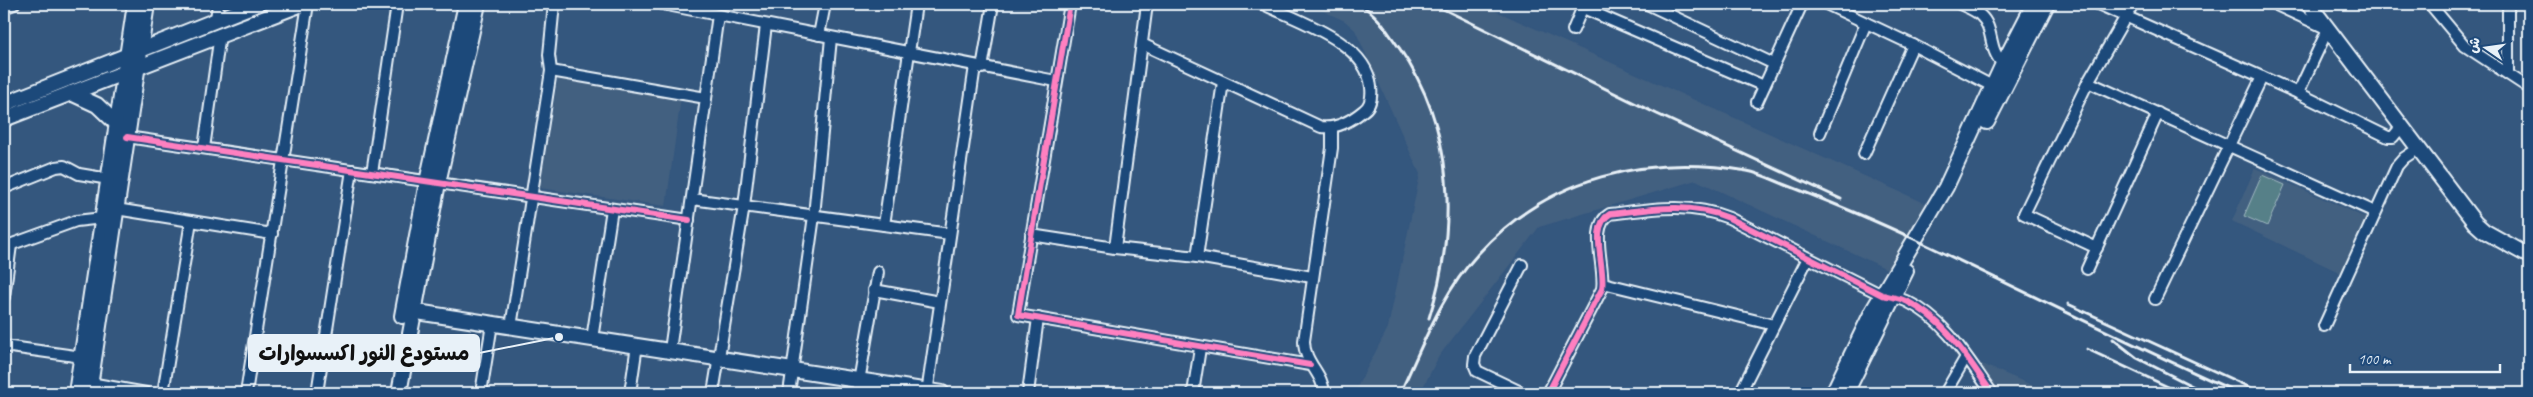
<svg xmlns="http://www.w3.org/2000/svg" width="2533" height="397" font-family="Caveat,'Playpen Sans Arabic',sans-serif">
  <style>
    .built { fill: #436080 }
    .pitch { fill: #568088; stroke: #9fb8c0 }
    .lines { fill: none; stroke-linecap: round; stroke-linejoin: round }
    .street-casing { stroke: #e8f1f8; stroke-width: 14 }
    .secondary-casing { stroke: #e8f1f8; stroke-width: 18 }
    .street { stroke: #1f4a7a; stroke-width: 10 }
    .secondary { stroke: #1f4a7a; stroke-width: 14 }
    .rail { stroke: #e8f1f8; stroke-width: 3 }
    .cycleway-casing { stroke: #1f4a7a; stroke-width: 9 }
    .cycleway { stroke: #ff80c0; stroke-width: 6 }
    .leader { fill: none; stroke: #e8f1f8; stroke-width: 2 }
    .callout-dot { fill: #e8f1f8; stroke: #1f4a7a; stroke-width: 2 }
    .callout { fill: #e8f1f8; stroke: #e8f1f8; stroke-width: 2 }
    .callout-label { font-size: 21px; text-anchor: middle; font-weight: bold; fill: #111 }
  </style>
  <rect width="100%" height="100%" fill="#34577e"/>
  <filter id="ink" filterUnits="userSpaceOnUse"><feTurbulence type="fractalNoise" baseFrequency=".02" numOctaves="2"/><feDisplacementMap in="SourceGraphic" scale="10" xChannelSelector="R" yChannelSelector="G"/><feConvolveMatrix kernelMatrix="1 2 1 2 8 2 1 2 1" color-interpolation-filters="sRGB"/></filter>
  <g filter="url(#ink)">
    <g class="built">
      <path d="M1308 4H1480L1927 204 1887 269 1696 180 1539 227 1439 356 1420 393H1354L1388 328 1420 174 1355 30 1345 21Z"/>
      <path d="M558 77 681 97 666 206 540 188Z"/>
      <path d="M2255 168 2366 218 2341 273 2232 221Z"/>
      <path d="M1953 352 2051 393H1985Z"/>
    </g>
    <path class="pitch" d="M2262 175 2285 185 2267 226 2244 216Z"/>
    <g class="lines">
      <g class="street-casing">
        <g id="street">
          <path d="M662 4 1056 81"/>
          <path d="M1070 4 1018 315 1310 365"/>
          <path d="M1647 4 1774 64"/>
          <path d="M1826 4 1913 45 1998 89"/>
          <path d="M1960 4C1966 7 1975 10 1980 15 1995 28 1987 48 2003 64"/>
          <path d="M2098 4 2298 93 2388 137H2393L2402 126"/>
          <path d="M2274 4 2328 29 2298 93"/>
          <path d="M2430 4 2465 46 2529 88"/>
          <path d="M2508 4V74"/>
          <path d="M4 8 14 4"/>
          <path d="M1583 8 1764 86"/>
          <path d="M216 19 218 4"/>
          <path d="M1573 30 1584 4"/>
          <path d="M819 35 825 4"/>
          <path d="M1142 44 1321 127C1336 129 1352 120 1363 111 1371 106 1372 96 1371 87 1367 42 1298 21 1263 4"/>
          <path d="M982 68 993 4"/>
          <path d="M551 71 706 98"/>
          <path d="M2088 82 2375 212"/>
          <path d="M1757 102 1802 4"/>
          <path d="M1820 133 1866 23"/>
          <path d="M127 137 689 220"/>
          <path d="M204 148 220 34"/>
          <path d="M1864 154 1913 45"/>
          <path d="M372 173 397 4"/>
          <path d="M4 188 56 167 64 166 79 174 109 179"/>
          <path d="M692 199 950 234"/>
          <path d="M116 209 272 234"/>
          <path d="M884 225 916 4"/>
          <path d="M1031 235 1115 248 1197 257 1312 277"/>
          <path d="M4 247 76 221 103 218"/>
          <path d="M1115 248 1147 4"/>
          <path d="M2097 248 2024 214 2088 82 2133 4"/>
          <path d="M1197 257 1223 82"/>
          <path d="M1522 265 1475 356 1474 364 1477 371 1523 393"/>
          <path d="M2087 269 2158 113"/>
          <path d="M1603 283 1774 325"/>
          <path d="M874 290 940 302"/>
          <path d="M4 297 11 245"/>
          <path d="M2155 299 2262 77"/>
          <path d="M2324 326 2397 166 2404 158 2419 148"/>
          <path d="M511 327 551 71 549 55 554 4"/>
          <path d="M592 339 612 209"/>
          <path d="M4 346 82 357"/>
          <path d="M670 350 718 15"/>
          <path d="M90 383 146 393"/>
          <path d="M163 393 191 221"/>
          <path d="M246 393 308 4"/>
          <path d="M317 393 352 170"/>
          <path d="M481 393 492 324"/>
          <path d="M630 393 637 345"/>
          <path d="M713 393 744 206 766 25"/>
          <path d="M789 393 814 216 831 38"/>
          <path d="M857 393 878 272"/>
          <path d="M927 393 975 66"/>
          <path d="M1028 393 1038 318"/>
          <path d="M1193 393 1200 348"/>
          <path d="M1324 393C1323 373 1304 363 1304 341L1332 148V128"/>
          <path d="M1548 393 1602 289C1606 268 1588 226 1610 214 1652 209 1688 202 1729 218L1882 295C1891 297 1901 298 1908 302 1947 321 1968 360 1992 393"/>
          <path d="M1740 393 1808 258"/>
          <path d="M1945 393 1966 357"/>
        </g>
      </g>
      <g class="secondary-casing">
        <g id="secondary">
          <path d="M2309 4 2475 223 2484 231 2529 256"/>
          <path d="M71 93 97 105 117 124"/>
          <path d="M4 104 257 4"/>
          <path d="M4 119 302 4"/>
          <path d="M1987 122 2047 4"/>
          <path d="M404 310 942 393"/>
          <path d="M402 316 427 182 466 4"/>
          <path d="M76 393 135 4"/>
          <path d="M89 393 147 4"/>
          <path d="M399 393 438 183 478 4"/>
          <path d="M1833 393 1873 310 1946 187 2003 64 2034 4"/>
          <path d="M1846 393 1906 271"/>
        </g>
      </g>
      <use href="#street" class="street"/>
      <use href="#secondary" class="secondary"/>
      <g class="rail">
        <path d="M1360 4C1380 17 1386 30 1400 49 1455 129 1458 228 1429 318"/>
        <path d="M1433 4 1657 114 1841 199"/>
        <path d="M2068 304 2262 393"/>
        <path d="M2113 339 2137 358 2206 393"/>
        <path d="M2087 349 2181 393"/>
        <path d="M1400 393C1423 345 1441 294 1478 254 1549 176 1646 154 1747 171 1763 174 1779 183 1794 188 1835 204 1874 220 1914 239 2022 290 2129 344 2239 393"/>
      </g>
      <g class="cycleway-casing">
        <g id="cycleway">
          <path d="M1070 4 1018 315 1310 365"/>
          <path d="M127 137 689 220"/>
          <path d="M1548 393 1602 289C1606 268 1588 226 1610 214 1652 209 1688 202 1729 218L1882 295C1891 297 1901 298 1908 302 1947 321 1968 360 1992 393"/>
        </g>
      </g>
      <use href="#cycleway" class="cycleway"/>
    </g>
  </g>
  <path class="leader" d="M559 337L479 353"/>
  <circle class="callout-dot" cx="559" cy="337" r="5"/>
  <rect class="callout" x="249" y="335" width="230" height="36" rx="5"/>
  <g class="callout-label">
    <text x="364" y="360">مستودع النور اكسسوارات</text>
  </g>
  <rect width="2533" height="397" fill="none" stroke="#1f4a7a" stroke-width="20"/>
  <rect x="10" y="10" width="2513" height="377" fill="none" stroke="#e8f1f8" stroke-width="2" filter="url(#ink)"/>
  <g transform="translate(2486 48) rotate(283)" stroke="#1f4a7a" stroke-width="4" paint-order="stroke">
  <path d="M0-4L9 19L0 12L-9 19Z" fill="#e8f1f8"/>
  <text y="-8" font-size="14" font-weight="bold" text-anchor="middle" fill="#e8f1f8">ش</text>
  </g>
  <path d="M2350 364v8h150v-8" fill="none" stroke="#e8f1f8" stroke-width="2.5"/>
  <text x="2358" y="364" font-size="15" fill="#e8f1f8" stroke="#1f4a7a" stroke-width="4" paint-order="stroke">100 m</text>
</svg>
